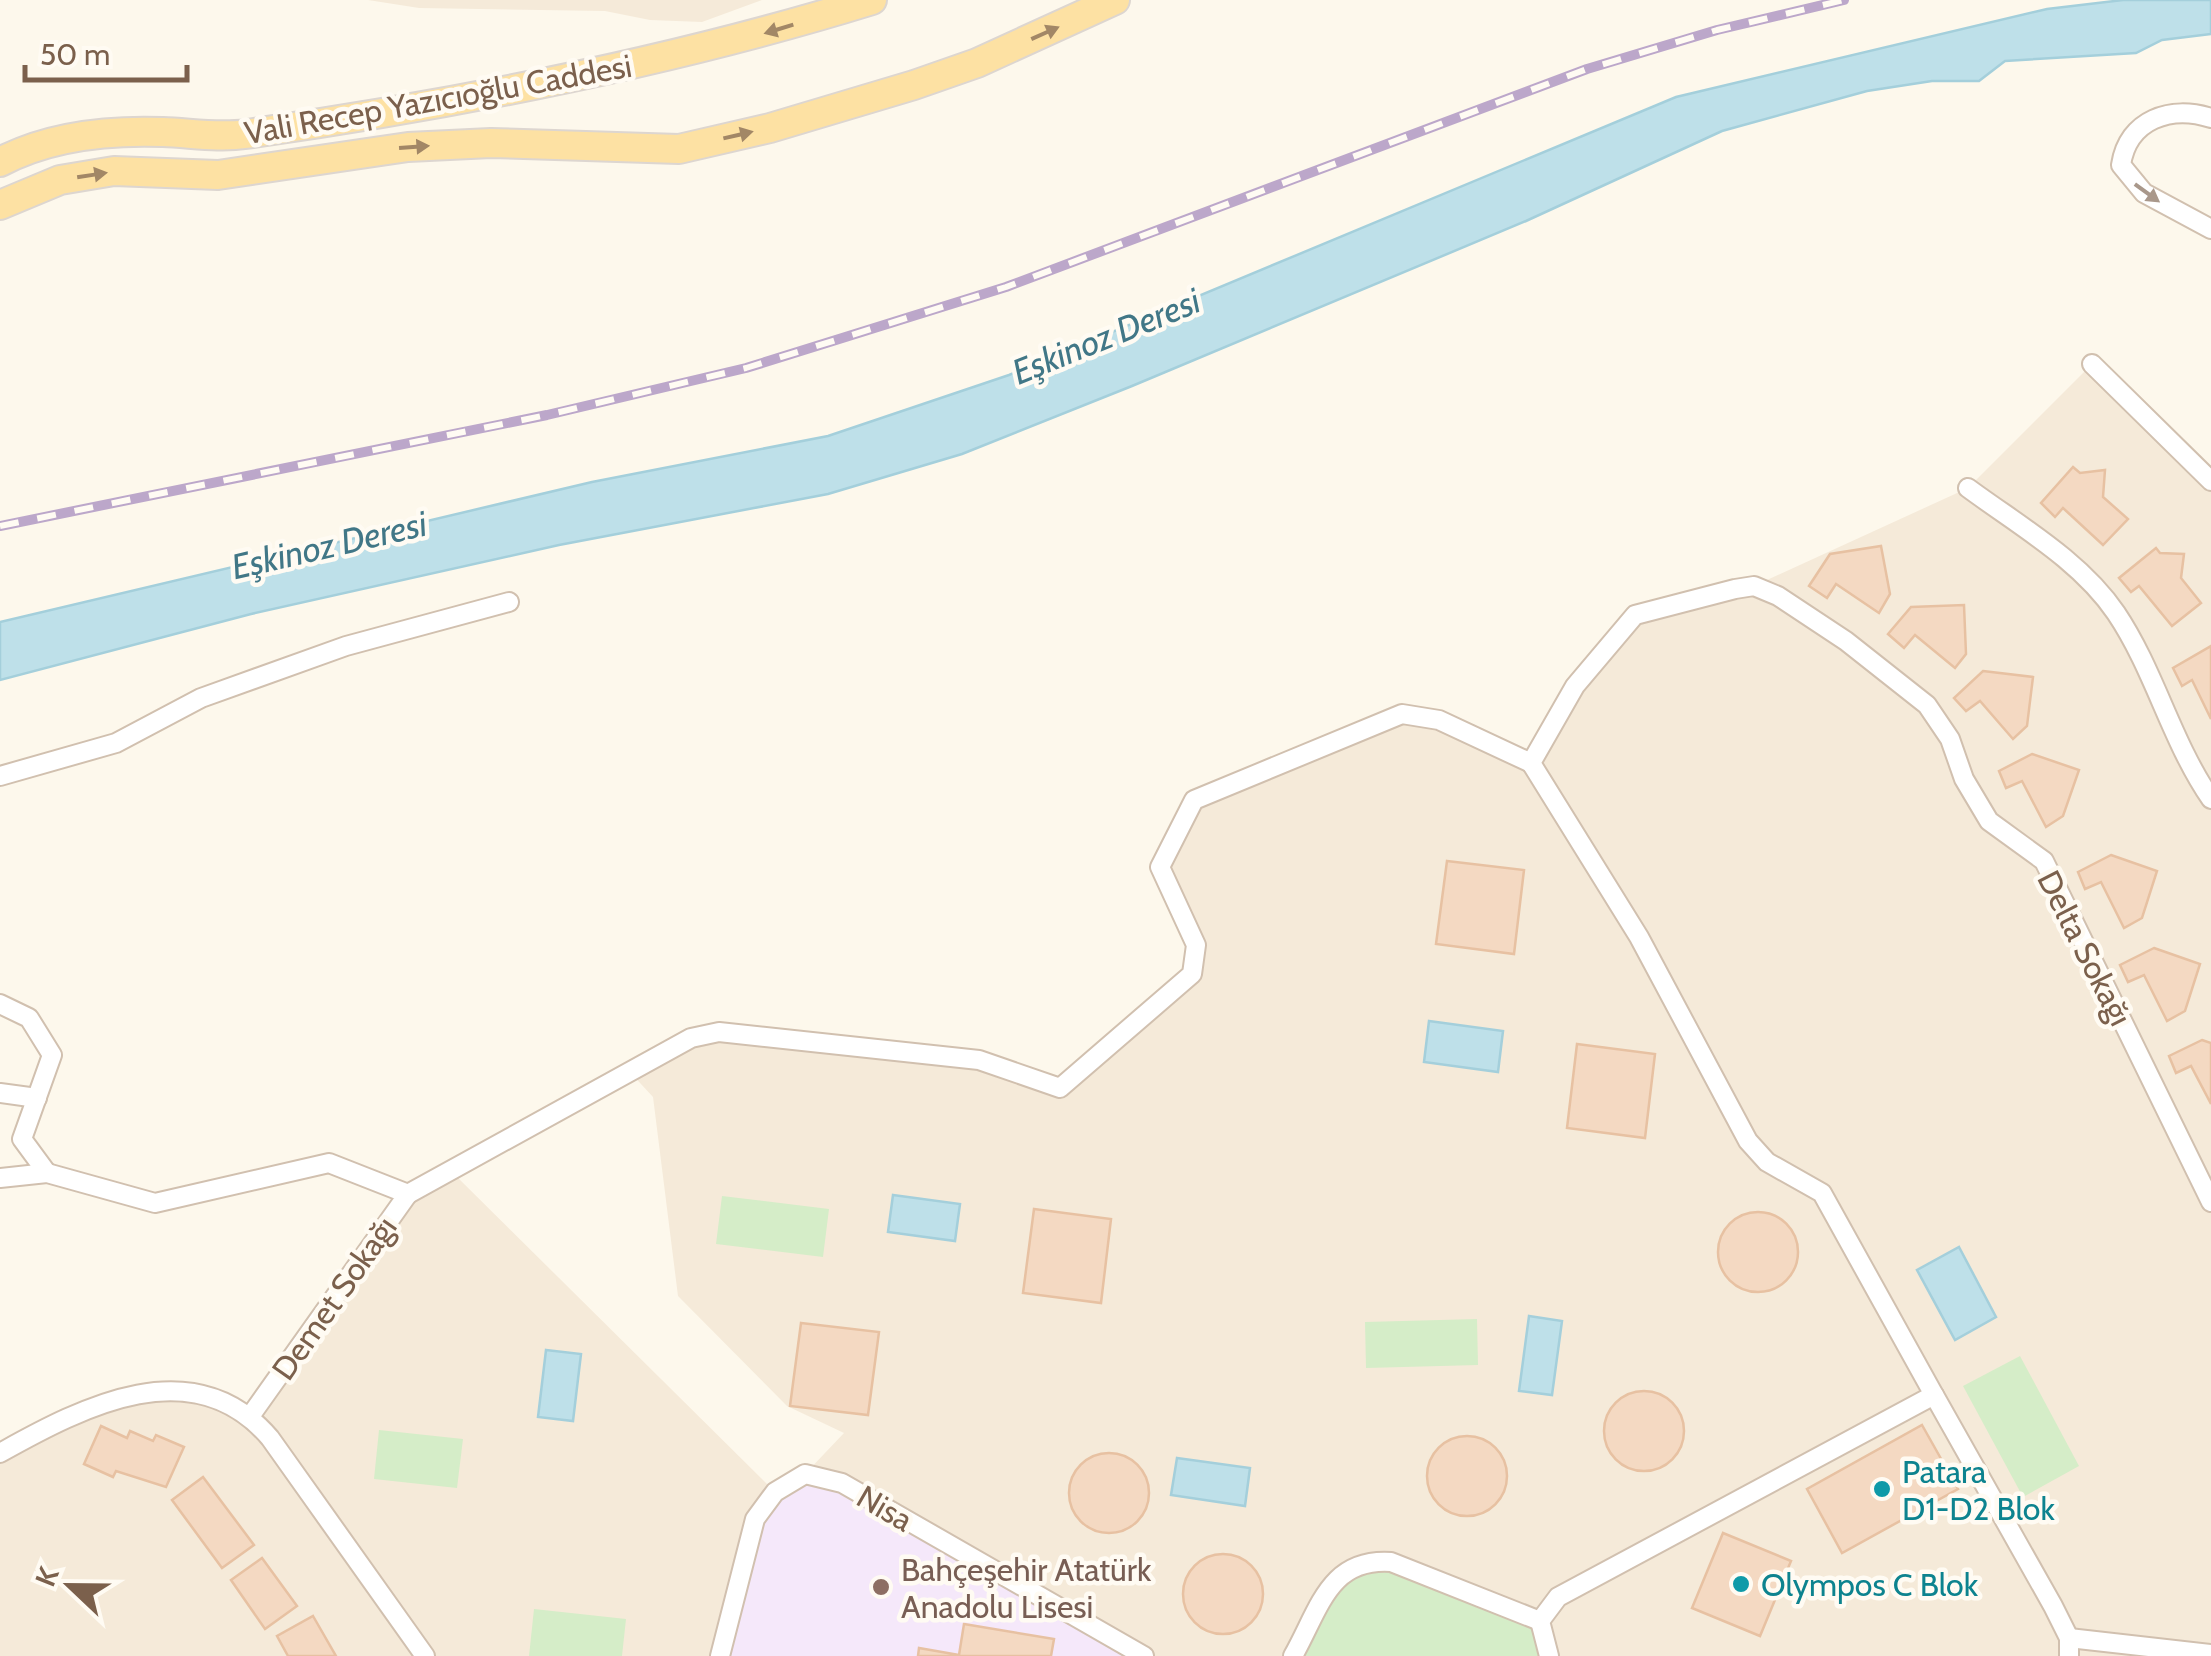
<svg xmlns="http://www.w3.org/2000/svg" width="2211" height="1656" font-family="Cabin,sans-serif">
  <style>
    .residential { fill: #f5ead9 }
    .education { fill: #f5e8fa }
    .green { fill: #d5edc8 }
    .water { fill: #bee0e9; stroke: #a4cfdb; stroke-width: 2.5 }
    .building { fill: #f4d9c2; stroke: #e7c1a2; stroke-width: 2.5 }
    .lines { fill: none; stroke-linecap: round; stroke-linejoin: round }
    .street-casing { stroke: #d1c0af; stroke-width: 22 }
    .primary-casing { stroke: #ddd6d0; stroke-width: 32 }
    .street { stroke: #fff; stroke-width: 18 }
    .primary { stroke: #fde1a3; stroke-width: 28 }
    .rail-casing { stroke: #bca7ca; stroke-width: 10 }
    .rail { stroke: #fffbf3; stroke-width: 6; stroke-dasharray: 19; stroke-linecap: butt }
    .oneway { fill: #a28766 }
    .oneway2 { fill: #a9988b }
    .culture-dot { fill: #0f9aa8; stroke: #fffbf3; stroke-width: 4 }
    .education-dot { fill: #8d6e63; stroke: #fffbf3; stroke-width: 4 }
    .labels { text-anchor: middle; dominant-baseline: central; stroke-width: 9; stroke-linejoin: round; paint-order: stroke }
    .street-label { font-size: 32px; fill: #7b604c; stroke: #fffbf3 }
    .culture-label { font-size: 32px; fill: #0d838f; stroke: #fffbf3; text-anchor: start }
    .education-label { font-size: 32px; fill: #785e54; stroke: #fffbf3; text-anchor: start }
    .water-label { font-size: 35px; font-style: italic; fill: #417787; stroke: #fffbf3 }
  </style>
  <rect width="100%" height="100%" fill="#fdf8ec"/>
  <g class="residential">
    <path d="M368 0H762L702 22 650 20 605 11 419 8Z"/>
    <path d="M2092 364 2211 481V1656H1144L805 1474 844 1433 787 1406 678 1296 653 1097 629 1071 691 1038 979 1060 1060 1088 1192 974 1196 945 1160 867 1194 800 1402 714 1531 763 1635 615 1754 586 1968 488Z"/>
    <path d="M450 1170 775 1492 720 1656H0V1453L160 1390 251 1415 408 1194Z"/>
  </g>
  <path class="education" d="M805 1474 842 1483 1144 1656H720L755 1519Z"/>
  <g class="green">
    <path d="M722 1196 829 1209 823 1257 716 1244Z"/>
    <path d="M1477 1319 1478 1365 1366 1368 1365 1322Z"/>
    <path d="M2020 1356 2079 1466 2023 1497 1963 1386Z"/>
    <path d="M379 1430 463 1439 457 1488 374 1479Z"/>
    <path d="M1364 1560 1540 1621 1549 1656H1293L1342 1571Z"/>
    <path d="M534 1609 626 1619 622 1656H529Z"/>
  </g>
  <g class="water">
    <path d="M2123 0H2211V34L2162 40 2136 53 2005 61 1979 81H1932L1867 91 1722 131 1526 221 1132 386 962 454 828 494 559 545 251 614 0 680V622L592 482 828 436 1009 375 1676 97 2047 9Z"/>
    <path d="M1429 1021 1503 1031 1498 1072 1424 1062Z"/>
    <path d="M893 1195 960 1204 955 1241 888 1232Z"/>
    <path d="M1959 1247 1996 1317 1955 1340 1917 1270Z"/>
    <path d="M1529 1316 1562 1321 1552 1395 1519 1391Z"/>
    <path d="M546 1350 581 1354 573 1421 538 1417Z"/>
    <path d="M1177 1458 1250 1468 1245 1506 1171 1495Z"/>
  </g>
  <g class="building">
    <path d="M2073 467 2080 473 2105 470 2103 497 2128 519 2103 545 2063 508 2055 517 2041 503Z"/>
    <path d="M1881 546 1890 594 1879 613 1836 584 1827 598 1809 586 1830 554Z"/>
    <path d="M2156 548 2160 553 2184 554 2181 578 2201 603 2172 626 2139 586 2131 592 2119 578Z"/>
    <path d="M1964 605 1966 654 1955 668 1915 635 1904 648 1888 634 1911 607Z"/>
    <path d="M2211 646V719L2192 680 2182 686 2173 668Z"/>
    <path d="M1983 671 2033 677 2027 726 2013 739 1980 701 1966 711 1954 698Z"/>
    <path d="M2032 754 2079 770 2063 816 2046 827 2022 781 2006 788 1999 771Z"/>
    <path d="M2111 855 2157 871 2142 918 2124 928 2101 882 2085 889 2078 872Z"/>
    <path d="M1447 861 1524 870 1514 954 1436 944Z"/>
    <path d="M2154 948 2200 964 2185 1011 2167 1021 2144 975 2128 982 2120 965Z"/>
    <path d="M2202 1040 2211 1043V1104L2191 1066 2176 1073 2169 1056Z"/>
    <path d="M1577 1044 1655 1054 1645 1138 1567 1128Z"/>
    <path d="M1034 1209 1111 1219 1101 1303 1023 1293Z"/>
    <circle cx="1758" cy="1252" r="40"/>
    <path d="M801 1323 879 1332 868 1415 790 1406Z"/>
    <circle cx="1644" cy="1431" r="40"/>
    <path d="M1922 1425 1958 1489 1842 1553 1807 1489Z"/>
    <path d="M101 1426 127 1438 130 1431 153 1441 156 1435 184 1447 166 1487 116 1471 113 1477 84 1464Z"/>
    <circle cx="1467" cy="1476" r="40"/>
    <circle cx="1109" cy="1493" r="40"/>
    <path d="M203 1477 254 1545 222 1568 172 1500Z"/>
    <path d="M1723 1533 1791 1561 1760 1636 1692 1608Z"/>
    <circle cx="1223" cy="1594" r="40"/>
    <path d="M262 1558 297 1606 265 1629 231 1580Z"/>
    <path d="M313 1616 336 1656H288L277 1636Z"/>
    <path d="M964 1624 1054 1639 1051 1656H918L919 1648 959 1655Z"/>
  </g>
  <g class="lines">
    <g class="street-casing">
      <g id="street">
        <path d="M2211 118C2171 105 2128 119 2121 165L2144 193 2211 229"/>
        <path d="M2092 364 2211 481"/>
        <path d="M1968 488C2018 525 2080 560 2116 613 2155 671 2171 741 2211 799"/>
        <path d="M0 776 116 743 201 698 346 646 509 602"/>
        <path d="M0 1004 29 1018 52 1055 22 1139 47 1173"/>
        <path d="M0 1093 37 1098"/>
        <path d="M0 1178 47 1173 155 1203 329 1163 408 1194 251 1415"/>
        <path d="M408 1194 691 1038 719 1032 979 1060 1060 1088 1192 974 1196 945 1160 867 1194 800 1402 714 1439 720 1531 763"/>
        <path d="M1934 1395 1822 1193 1767 1162 1748 1141 1639 937 1531 763 1575 686 1635 615 1735 589 1754 586 1778 596 1846 641 1927 705 1950 739 1964 779 1989 821 2044 861 2211 1202"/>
        <path d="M0 1453C84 1406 194 1349 270 1438L425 1656"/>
        <path d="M2069 1638 2211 1654"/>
        <path d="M720 1656 755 1519 775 1492 805 1474 842 1483 1144 1656"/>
        <path d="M1293 1656C1320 1608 1329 1558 1391 1562L1540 1621"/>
        <path d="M1549 1656 1540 1621 1558 1597 1934 1395 2053 1606 2069 1638V1656"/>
      </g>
    </g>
    <g class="primary-casing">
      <g id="primary">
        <path d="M0 162C49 136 107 130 163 132 191 133 218 138 246 134 458 104 668 63 872 0"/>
        <path d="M0 205 60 180 114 171 218 175 408 147 491 143 679 149 770 128 914 85 977 63 1115 0"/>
      </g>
    </g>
    <use href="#street" class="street"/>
    <use href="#primary" class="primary"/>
    <g class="rail-casing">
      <path id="rail" d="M0 526 547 415 746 368 1006 287 1587 69 1717 30 1844 0"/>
    </g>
    <use href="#rail" class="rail"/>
  </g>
  <defs><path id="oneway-solid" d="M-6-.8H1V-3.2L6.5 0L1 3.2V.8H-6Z" transform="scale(2.5)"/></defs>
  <g class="oneway">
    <use href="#oneway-solid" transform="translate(779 29) rotate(163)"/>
    <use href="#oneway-solid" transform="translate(1045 33) rotate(-24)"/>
    <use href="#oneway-solid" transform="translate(738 135) rotate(-13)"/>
    <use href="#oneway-solid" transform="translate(414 147) rotate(-4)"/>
    <use href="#oneway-solid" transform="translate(92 175) rotate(-9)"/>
  </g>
  <use class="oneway2" href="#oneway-solid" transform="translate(2147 193) rotate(36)"/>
  <g class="culture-dot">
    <circle cx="1882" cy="1489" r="10"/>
    <circle cx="1741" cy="1584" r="10"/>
  </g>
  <circle class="education-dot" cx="881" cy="1587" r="10"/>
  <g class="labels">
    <g class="street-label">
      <text transform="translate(438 99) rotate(-10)">Vali Recep Yazıcıoğlu Caddesi</text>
      <text transform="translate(2085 948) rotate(63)">Delta Sokağı</text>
      <text transform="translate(334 1298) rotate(-55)">Demet Sokağı</text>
      <text transform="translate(885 1508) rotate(30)">Nisa</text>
    </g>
    <g class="culture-label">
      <text x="1902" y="1471">Patara<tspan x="1902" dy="37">D1-D2 Blok</tspan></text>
      <text x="1761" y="1584">Olympos C Blok</text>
    </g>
    <g class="education-label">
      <text x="901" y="1569">Bahçeşehir Atatürk<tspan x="901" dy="37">Anadolu Lisesi</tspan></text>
    </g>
    <g class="water-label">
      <text transform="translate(1106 336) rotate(-22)">Eşkinoz Deresi</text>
      <text transform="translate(329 545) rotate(-13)">Eşkinoz Deresi</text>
    </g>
  </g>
  <g transform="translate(70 1586) rotate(292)" stroke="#fffbf3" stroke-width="8" paint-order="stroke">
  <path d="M0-8L18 38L0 25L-18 38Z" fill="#7b604c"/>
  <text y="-15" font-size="28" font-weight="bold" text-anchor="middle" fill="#7b604c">K</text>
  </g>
  <path d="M25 65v15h162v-15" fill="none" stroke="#7b604c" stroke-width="5"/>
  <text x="40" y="65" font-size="30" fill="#7b604c" stroke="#fffbf3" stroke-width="8" paint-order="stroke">50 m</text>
</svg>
